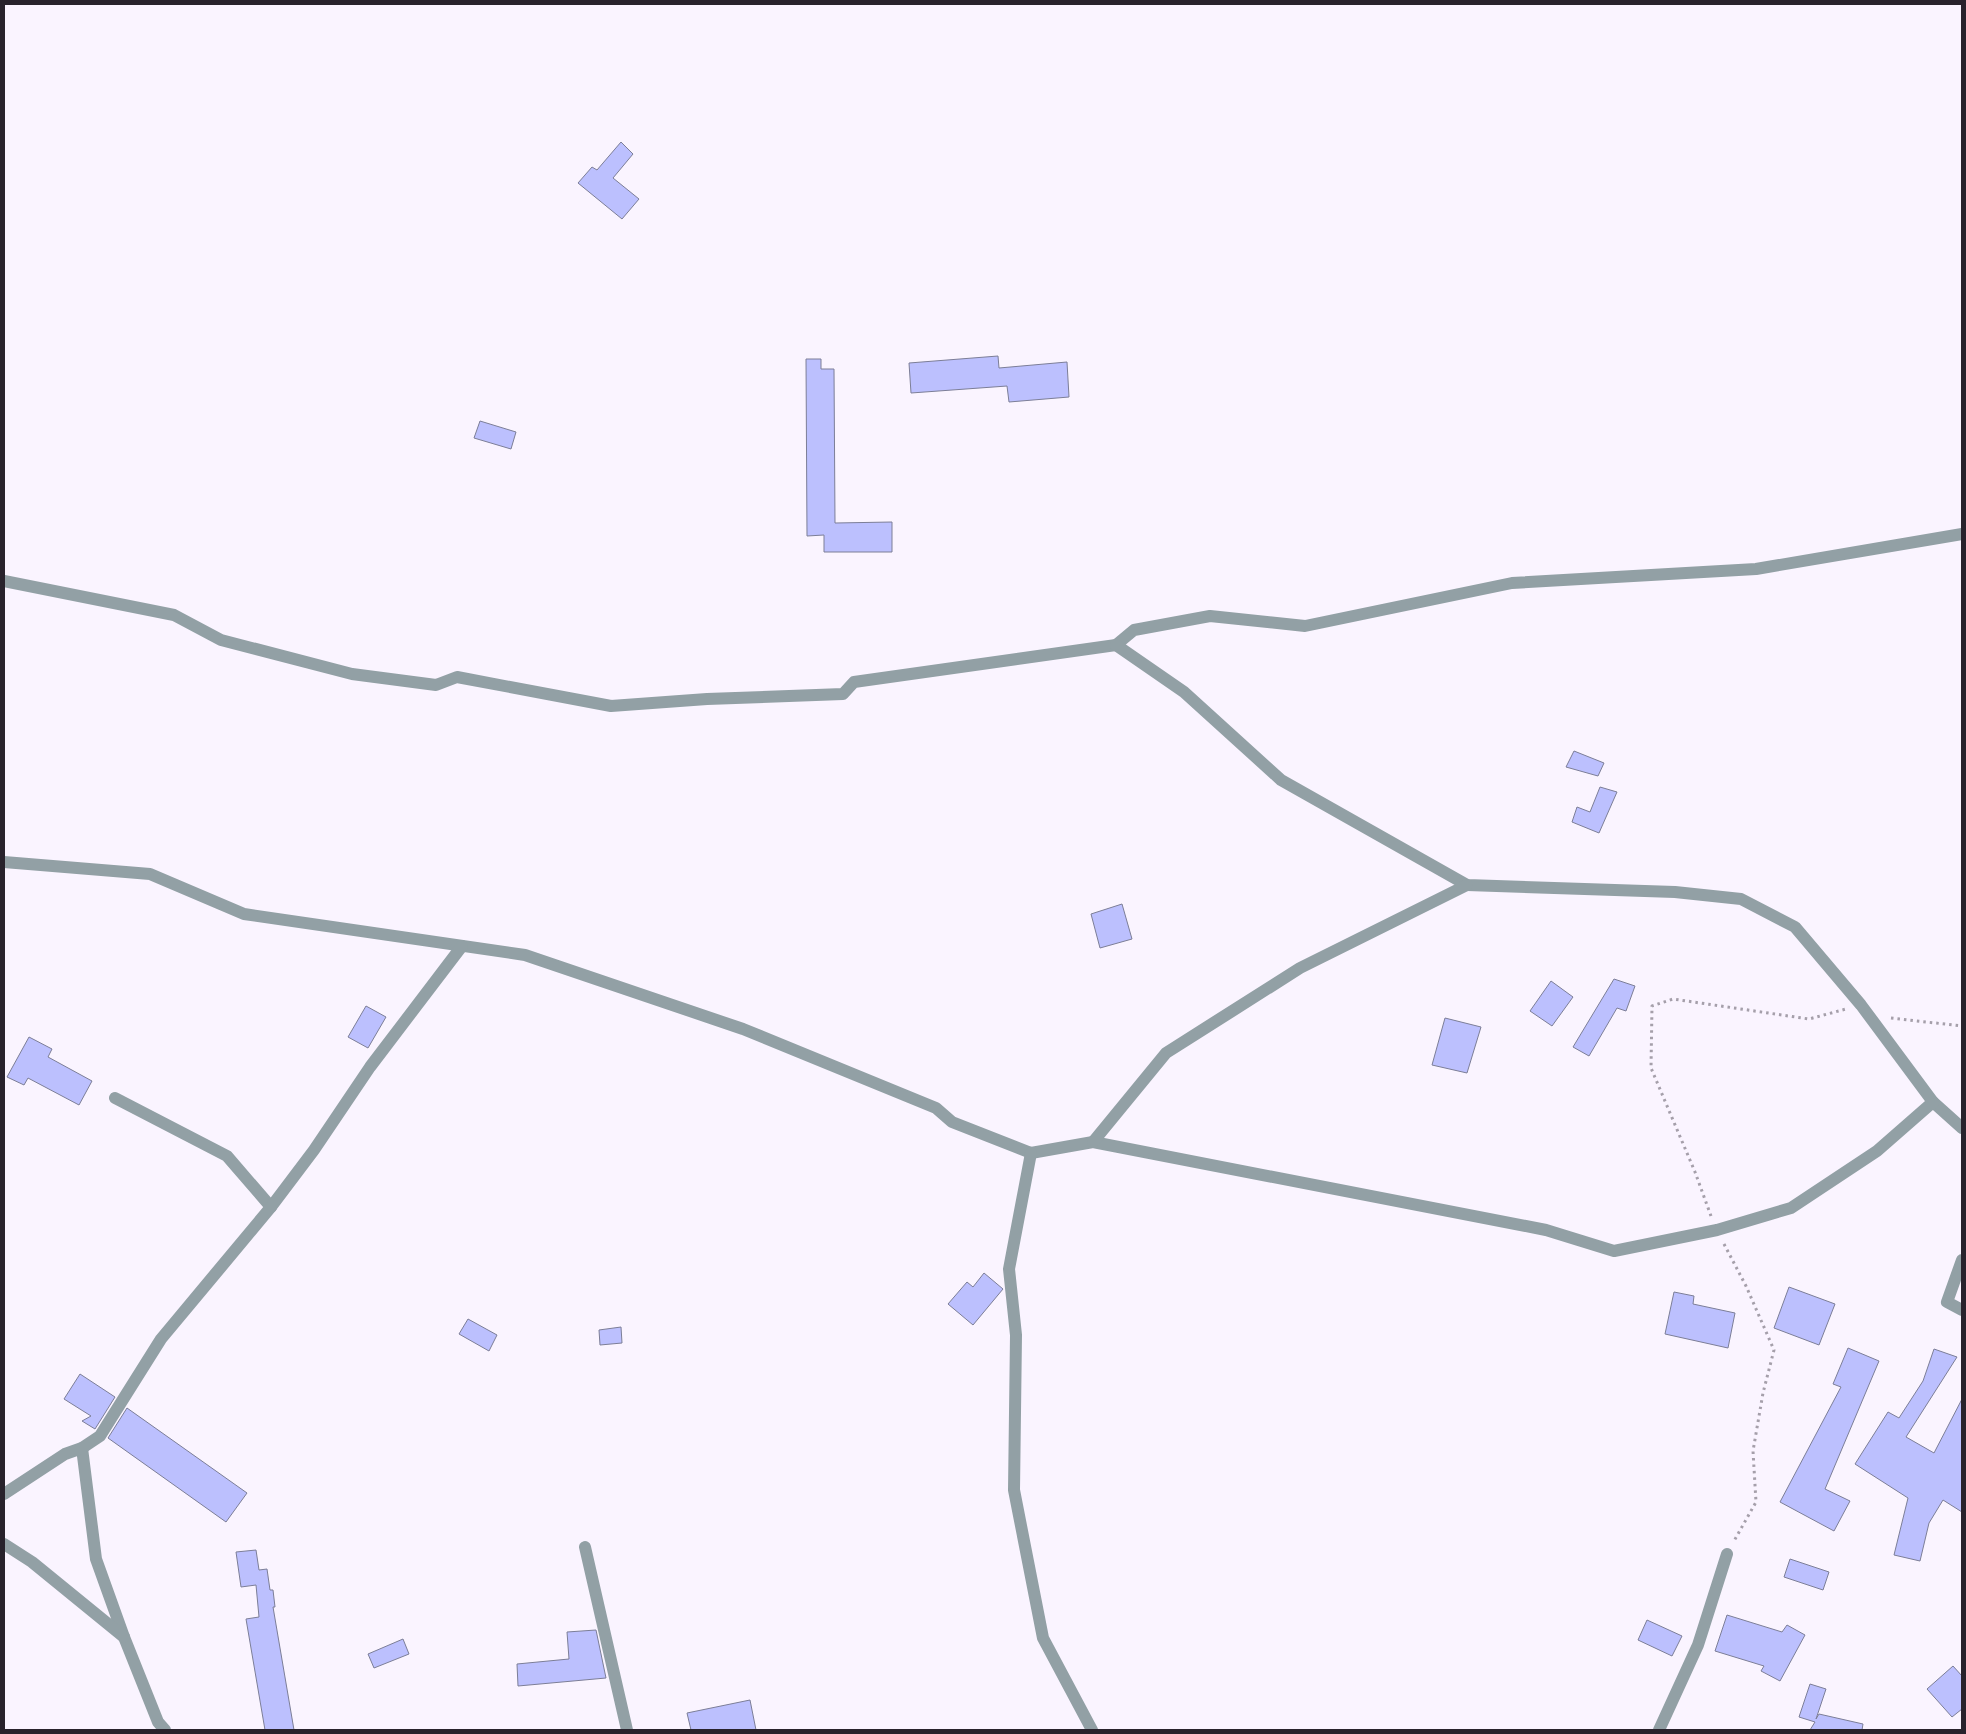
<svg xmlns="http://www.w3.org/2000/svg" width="1966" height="1734" font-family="Commissioner,sans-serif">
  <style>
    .building { fill: #bcc0fe; stroke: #7c7e97 }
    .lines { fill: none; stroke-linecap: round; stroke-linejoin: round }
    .path { stroke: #a59faa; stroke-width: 3; stroke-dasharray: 2.5 4; stroke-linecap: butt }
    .street { stroke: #92a0a5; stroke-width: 12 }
  </style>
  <rect width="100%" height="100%" fill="#faf4ff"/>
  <g class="building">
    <path d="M621 142 633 154 613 178 639 199 622 219 578 183 592 167 597 170Z"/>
    <path d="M998 356 999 368 1067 362 1069 397 1009 402 1007 386 911 393 909 363Z"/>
    <path d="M806 359H821V369H834L835 523 892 522V552H824V535L807 536Z"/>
    <path d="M480 421 516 432 511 449 474 438Z"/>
    <path d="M1574 751 1604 763 1598 776 1566 767Z"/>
    <path d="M1600 787 1617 792 1599 833 1572 822 1577 807 1590 812Z"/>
    <path d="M1122 904 1132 939 1100 948 1091 914Z"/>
    <path d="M1614 979 1635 986 1626 1011 1617 1008 1589 1056 1573 1047Z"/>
    <path d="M1551 981 1573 997 1552 1026 1530 1011Z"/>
    <path d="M366 1006 386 1017 368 1048 348 1037Z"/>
    <path d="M1445 1018 1481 1027 1467 1073 1432 1065Z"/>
    <path d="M29 1037 52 1049 48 1057 92 1081 79 1105 28 1078 24 1085 7 1077Z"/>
    <path d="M984 1273 1003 1289 973 1325 948 1304 967 1282 973 1287Z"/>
    <path d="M1789 1287 1835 1304 1819 1345 1774 1328Z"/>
    <path d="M1674 1292 1694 1296 1693 1304 1735 1313 1728 1348 1665 1334Z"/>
    <path d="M468 1319 497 1335 489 1351 459 1334Z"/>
    <path d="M621 1327 622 1343 600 1345 599 1330Z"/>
    <path d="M1848 1348 1879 1361 1825 1489 1850 1501 1834 1531 1780 1502 1841 1387 1833 1384Z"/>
    <path d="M1934 1349 1957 1357 1906 1437 1934 1453 1962 1399V1512L1943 1500 1929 1523 1920 1561 1894 1555 1908 1498 1855 1464 1888 1412 1899 1418 1923 1381Z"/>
    <path d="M80 1374 115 1397 95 1429 82 1421 91 1416 64 1399Z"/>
    <path d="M127 1408 247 1493 226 1522 108 1438Z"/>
    <path d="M256 1550 259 1570 267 1569 270 1590H273L275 1607H273L294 1730H265L246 1619 259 1617 256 1585 241 1587 236 1552Z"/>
    <path d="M1790 1559 1829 1572 1823 1590 1784 1577Z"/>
    <path d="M1727 1615 1782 1632 1787 1625 1805 1635 1780 1681 1761 1671 1764 1666 1715 1651Z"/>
    <path d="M1647 1620 1682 1636 1672 1656 1638 1640Z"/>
    <path d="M596 1630 606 1678 518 1686 517 1664 569 1659 567 1632Z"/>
    <path d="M403 1639 409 1654 374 1668 368 1654Z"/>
    <path d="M1953 1666 1962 1676V1709L1952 1717 1927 1689Z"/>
    <path d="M1810 1684 1826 1689 1816 1719 1819 1714 1863 1724 1862 1730H1810L1815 1722 1799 1717Z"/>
    <path d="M750 1700 756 1730H691L687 1713Z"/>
  </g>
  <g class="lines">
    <g class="path">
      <path d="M1891 1018 1962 1026"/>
      <path d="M1711 1216 1695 1172 1651 1068 1652 1006 1673 999 1809 1019 1846 1009"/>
      <path d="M1724 1244 1746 1286 1774 1350 1763 1393 1753 1451 1756 1502 1734 1541"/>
    </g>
    <g class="street">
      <path d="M4 581 174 615 221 640 352 674 436 685 457 677 611 706 707 699 843 694 854 682 1116 645 1134 630 1210 616 1305 626 1512 583 1756 569 1962 534"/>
      <path d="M1116 645 1184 692 1281 780 1467 885 1675 892 1741 899 1795 927 1861 1005 1933 1102 1962 1128"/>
      <path d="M4 862 150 874 244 914 525 955 743 1029 936 1108 952 1122 1031 1153 1093 1142 1546 1230 1614 1251 1717 1230 1791 1208 1877 1151 1933 1102"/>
      <path d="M115 1098 227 1156 271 1207"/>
      <path d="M1093 1142 1166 1053 1300 968 1467 885"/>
      <path d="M1031 1153 1009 1269 1016 1335 1014 1490 1043 1638 1092 1730"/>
      <path d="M1962 1260 1947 1302 1962 1310"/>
      <path d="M82 1448 96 1559 124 1637 158 1722 165 1730"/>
      <path d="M4 1494 65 1454 82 1448 100 1436 161 1339 271 1207 314 1150 370 1067 462 946"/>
      <path d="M4 1544 32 1562 124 1637"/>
      <path d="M585 1547 627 1730"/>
      <path d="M1659 1730 1698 1645 1727 1554"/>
    </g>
  </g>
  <rect width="1966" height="1734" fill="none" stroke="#28222c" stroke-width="10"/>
</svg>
